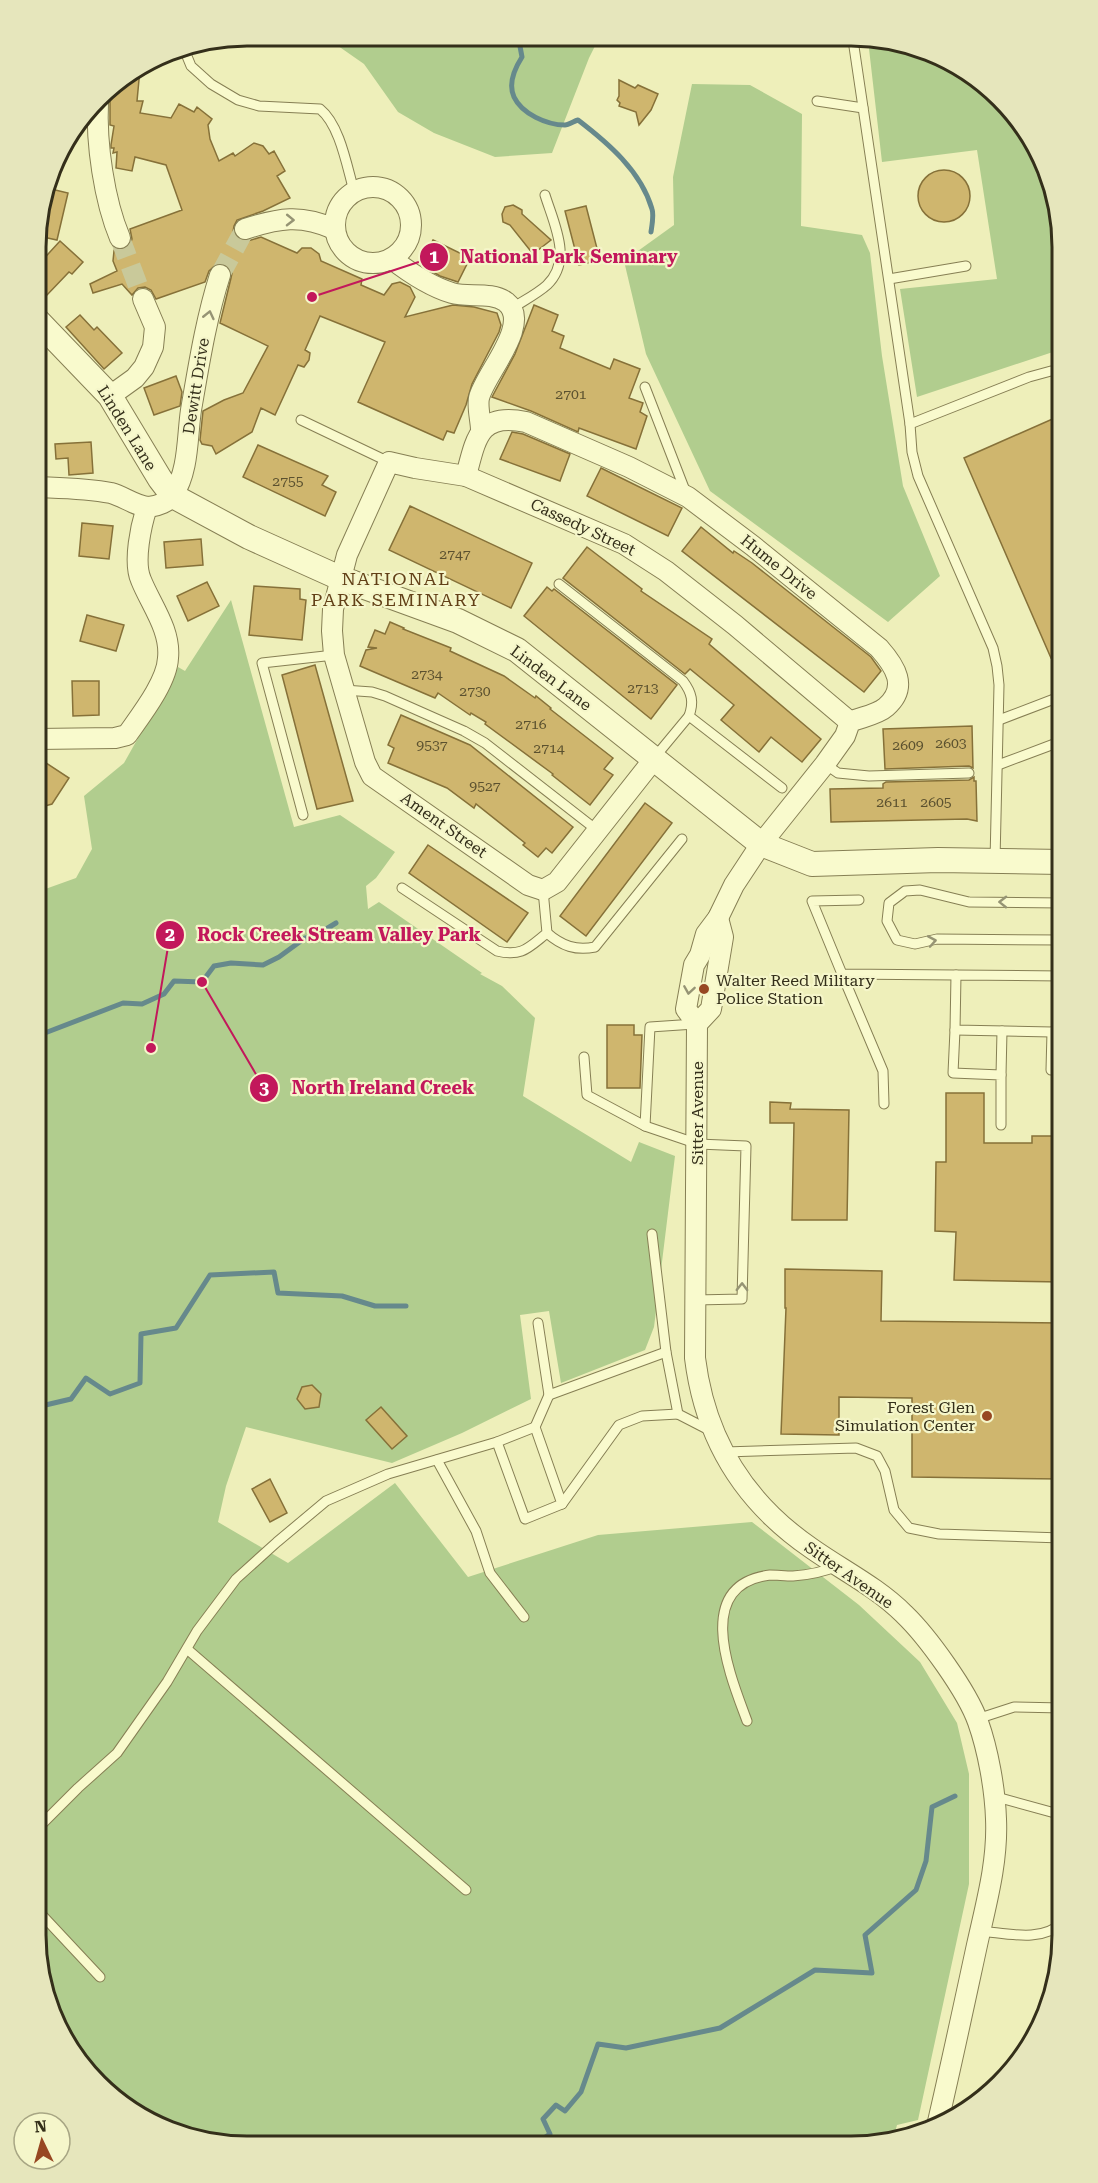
<svg xmlns="http://www.w3.org/2000/svg" width="1098" height="2183" font-family="'Roboto Serif',serif">
  <style>
    .green { fill: #b1cd8e }
    .lines { fill: none; stroke-linecap: round; stroke-linejoin: round }
    .stream { stroke: #66898c; stroke-width: 5 }
    .building { fill: #cfb66e; stroke: #867139; stroke-width: 1.5 }
    .minor-tunnel { stroke: #c9c99a; stroke-width: 20; stroke-dasharray: 20 10; stroke-linecap: butt }
    .service-casing { stroke: #867f54; stroke-width: 11 }
    .minor-casing { stroke: #867f54; stroke-width: 22 }
    .tertiary-casing { stroke: #867f54; stroke-width: 26 }
    .service { stroke: #f9facd; stroke-width: 9 }
    .minor { stroke: #f9facd; stroke-width: 20 }
    .tertiary { stroke: #f9facd; stroke-width: 24 }
    .oneway { stroke: #969474 }
    .poi-dot { fill: #974722; stroke: #f5f6ca; stroke-width: 2 }
    .labels { text-anchor: middle; dominant-baseline: central; stroke-width: 4.5; stroke-linejoin: round; paint-order: stroke }
    .number-label { font-size: 14px; fill: #5b512f }
    .street-label { font-size: 16px; fill: #342f1a; stroke: #f5f6ca }
    .poi-label { font-size: 16px; fill: #342f1a; stroke: #f5f6ca; text-anchor: start }
    .neighbourhood-label { font-size: 18px; letter-spacing: 1.5px; fill: #624017; stroke: #f5f6ca }
    .rim { fill: none; stroke: #342f1a; stroke-width: 3 }
    .leader { fill: none; stroke: #c2185b; stroke-width: 2 }
    .callout-dot { fill: #c2185b; stroke: #f5f6ca; stroke-width: 2 }
    .mark-label { font-size: 18px; text-anchor: middle; font-weight: bold; fill: #fff }
    .callout-label { font-size: 18px; text-anchor: middle; font-weight: bold; fill: #c2185b; stroke: #f5f6ca; stroke-width: 4.5; stroke-linejoin: round; paint-order: stroke }
  </style>
  <rect width="100%" height="100%" fill="#eeefba"/>
  <g class="green">
    <path d="M313 36 599 38 589 58 552 153 495 157 434 133 398 112 364 64 331 41Z"/>
    <path d="M868 40H891L990 88 1051 180 1062 248V349L917 397 900 289 997 279 977 150 882 162Z"/>
    <path d="M692 84 750 85 802 114 801 226 862 235 870 253 882 356 903 486 940 576 888 622 710 491 646 354 624 261 674 225 673 177Z"/>
    <path d="M231 600 294 827 340 815 395 852 376 878 366 886 368 909 379 902 482 973 480 974 502 986 535 1018 523 1096 631 1162 639 1142 675 1156 654 1327 645 1350 561 1383 549 1311 520 1315 531 1399 462 1433 392 1463 246 1427 226 1486 218 1522 288 1563 395 1483 468 1577 598 1535 752 1522 859 1605 920 1662 957 1723 969 1774V1884L918 2120 897 2125 893 2140 850 2147 220 2145 154 2125 108 2095 47 2003 36 1935 37 892 76 878 92 849 84 796 124 763 178 667 185 671Z"/>
  </g>
  <g class="lines">
    <g class="stream">
      <path d="M514 38 519 41 522 57C515 68 508 84 514 97 522 114 547 125 565 125 569 125 574 121 578 120 608 143 641 171 652 209 654 215 652 225 651 232"/>
      <path d="M69 140V141"/>
      <path d="M37 1036 123 1003 142 1004 164 994 174 981 202 982 214 966 231 963 263 965 279 957 305 938 313 937 336 923"/>
      <path d="M37 1407 71 1399 86 1378 110 1394 140 1383 141 1334 176 1328 210 1275 274 1272 278 1293 342 1296 375 1306H406"/>
      <path d="M538 2146 536 2143 550 2134 543 2119 556 2105 565 2111 581 2092 598 2044 626 2048 720 2028 815 1970 872 1973 865 1935 916 1890 926 1861 932 1807 955 1796"/>
    </g>
  </g>
  <g class="building">
    <path d="M140 69 137 101H143L140 113 171 118 179 104 194 112 197 107 212 119 208 125 210 139 219 161 233 153 235 156 254 143 263 146 269 154 274 151 285 171 277 176 290 198 263 211 237 220 234 226 233 232 237 238 248 241 261 237 297 253 302 248H311L319 254 321 261 362 279 361 285 384 295 392 284 400 282 410 287 415 297 405 317 453 305 474 307 497 313 501 325 499 332 472 384 466 405 454 433 447 431 443 440 358 402 385 342 320 316 305 350 310 353 309 360 304 367 298 365 275 415 261 408 252 432 216 454 212 446 202 444 200 440 203 411 224 400 243 393 268 346 220 323 231 278 232 273 229 267 224 264H217L209 271 205 282 156 299 151 290 145 287 138 288 132 295 122 284 93 293 90 284 117 271 113 261 114 251 115 248 124 249 130 245 132 239 130 229 182 210 166 165 135 157 132 171 116 168 117 152 113 153 114 148H111V145L114 126 110 125V102L105 92Z"/>
    <path d="M619 80 635 88 638 85 658 94 651 110 639 125 636 112 619 106 620 103 617 100 619 96Z"/>
    <circle cx="944" cy="196" r="26"/>
    <path d="M47 188 68 193 57 240 38 236V220Z"/>
    <path d="M513 205 522 210V214L551 240 533 254 510 225 503 222 502 214 505 207Z"/>
    <path d="M586 206 600 260 579 265 565 211Z"/>
    <path d="M433 240 470 258 458 282 440 276 421 265Z"/>
    <path d="M60 241 83 262 72 274 69 272 47 295 38 286V265Z"/>
    <path d="M534 305 558 315 552 331 564 336 560 348 610 369 614 359 640 369 629 398 643 403 640 412 647 416 636 449 579 428 578 432 531 411 492 397 515 354Z"/>
    <path d="M80 315 94 330 97 327 122 353 104 369 66 327Z"/>
    <path d="M176 376 182 392 180 406 154 415 144 388Z"/>
    <path d="M1057 417 1062 428V653L1051 658 964 458Z"/>
    <path d="M512 432 523 434 570 454 560 481 500 459Z"/>
    <path d="M91 442 93 473 69 475 68 458 56 459 55 444Z"/>
    <path d="M258 445 328 476 322 485 336 492 325 516 243 477Z"/>
    <path d="M601 468 682 508 668 536 587 496Z"/>
    <path d="M410 506 532 563 511 608 389 550Z"/>
    <path d="M82 523 113 526 109 559 79 556Z"/>
    <path d="M701 527 733 553 734 551 752 563 871 657 881 671 864 692 682 551Z"/>
    <path d="M201 539 203 565 166 568 164 542Z"/>
    <path d="M587 547 642 589 641 591 712 639 709 644 821 739 802 762 771 737 759 752 721 720 734 705 690 669 685 674 563 578Z"/>
    <path d="M207 582 219 606 188 621 177 596Z"/>
    <path d="M254 586 300 589V599L306 600 302 640 249 635Z"/>
    <path d="M547 587 552 591 554 589 677 685 651 719 524 616Z"/>
    <path d="M87 615 124 625 116 651 80 641Z"/>
    <path d="M390 622 404 628 403 629 451 648 450 651 504 676 535 698 536 696 551 708 550 709 613 758 604 769 613 775 590 805 552 775 553 774 485 724 486 722 471 713 470 715 438 693 435 698 360 666 366 650 377 648 368 647 375 630 385 634Z"/>
    <path d="M315 665 353 801 317 809 282 675Z"/>
    <path d="M72 681H99V715L73 716Z"/>
    <path d="M401 715 470 745 573 827 552 853 546 848 538 857 523 845 525 843 476 804 474 808 447 788 388 763 394 748 388 745Z"/>
    <path d="M972 726 973 768 969 766 885 769 883 729Z"/>
    <path d="M37 757 69 778 52 804 45 806 37 801Z"/>
    <path d="M974 777V781H976L977 821 967 819 831 822 830 789 883 788V784L886 782 969 780Z"/>
    <path d="M645 803 672 823 586 936 560 916Z"/>
    <path d="M428 845 528 913 507 942 409 873Z"/>
    <path d="M607 1025H634V1035H642L640 1088H607Z"/>
    <path d="M946 1093H984V1143H1032V1136H1062V1282L954 1280 956 1232 935 1231 936 1162H946Z"/>
    <path d="M770 1102 791 1103 790 1109 849 1110 847 1220H792L794 1123H770Z"/>
    <path d="M785 1269 882 1271 881 1321 1062 1323V1479L912 1477V1398L839 1397V1435L781 1434 786 1308H785Z"/>
    <path d="M312 1385 321 1394 319 1407 305 1409 297 1399 302 1387Z"/>
    <path d="M381 1407 407 1436 392 1449 366 1420Z"/>
    <path d="M270 1479 287 1513 270 1522 252 1489Z"/>
  </g>
  <g class="lines">
    <g class="minor-tunnel">
      <path d="M120 238 143 299"/>
      <path d="M220 275 245 229"/>
    </g>
    <g class="service-casing">
      <g id="service">
        <path d="M853 40 910 424 912 452 918 476 993 648 997 666 999 685 995 861"/>
        <path d="M184 49 191 66 211 84 238 100 259 106 320 109C340 125 347 167 354 191"/>
        <path d="M817 101 863 108"/>
        <path d="M889 279 966 266"/>
        <path d="M511 309C523 301 537 294 547 285 573 260 554 224 545 195"/>
        <path d="M645 387 686 493"/>
        <path d="M301 420 389 462"/>
        <path d="M910 424 1029 377 1051 371H1062"/>
        <path d="M559 584 683 681C692 693 694 702 689 716"/>
        <path d="M344 690 372 692 385 696 464 731 485 743 598 831"/>
        <path d="M999 720 1062 696"/>
        <path d="M655 757 689 716 782 788"/>
        <path d="M825 764 838 773 869 776 969 773"/>
        <path d="M998 765 1062 741"/>
        <path d="M303 815 262 663 334 655"/>
        <path d="M402 888 497 951C522 957 528 948 547 933L543 890"/>
        <path d="M859 900 812 901 842 974 956 975"/>
        <path d="M547 933C562 946 576 951 595 947L682 839"/>
        <path d="M1062 940 937 939 915 944 897 940 887 921 889 903 905 891 920 890 969 902 1062 903"/>
        <path d="M842 974 883 1071 884 1104"/>
        <path d="M955 1030 953 1073 1001 1075V1125"/>
        <path d="M1052 1032 955 1030 956 975 1062 976"/>
        <path d="M584 1057 587 1095 645 1126 698 1144 746 1146 742 1299 695 1300"/>
        <path d="M1062 1070H1051L1052 1032H1062"/>
        <path d="M1001 1075 1002 1031"/>
        <path d="M645 1126 650 1027 695 1024"/>
        <path d="M652 1234 666 1352 678 1414 711 1431"/>
        <path d="M538 1323 549 1395 666 1352"/>
        <path d="M497 1442 535 1427"/>
        <path d="M725 1452 856 1448 877 1456 885 1471 894 1510 909 1528 939 1534 1062 1538"/>
        <path d="M437 1460 476 1531 490 1573 524 1617"/>
        <path d="M562 1504 619 1425 642 1416 678 1414"/>
        <path d="M187 1649 466 1890"/>
        <path d="M977 1719 1014 1707 1062 1708"/>
        <path d="M747 1721C730 1675 692 1585 770 1575 777 1575 785 1576 793 1576 809 1575 823 1572 838 1566"/>
        <path d="M993 1796 1062 1815"/>
        <path d="M36 1839 41 1825 78 1788 117 1753 167 1682 197 1631 236 1579 277 1542 326 1501 388 1474 497 1442 525 1519 562 1504 535 1427 549 1395"/>
        <path d="M36 1901 42 1915 100 1977"/>
        <path d="M980 1931C1006 1933 1041 1943 1062 1923"/>
      </g>
    </g>
    <g class="minor-casing">
      <g id="minor">
        <path d="M98 102C96 143 104 200 120 238"/>
        <circle cx="373" cy="225" r="38"/>
        <path d="M245 229C279 218 301 214 334 229"/>
        <path d="M392 259C410 273 429 286 452 293 468 298 491 291 506 302 533 323 484 375 479 398 477 407 481 421 481 430"/>
        <path d="M110 396 135 378 144 367 153 347 155 327 143 299"/>
        <path d="M466 476C476 438 479 412 526 422L629 467 688 497 753 546 879 648C895 666 909 687 886 707 877 715 861 717 850 722L845 736 825 764 761 844 734 885 718 918 706 934 700 955 694 965 686 1009 697 1024 695 1358C705 1439 744 1502 811 1548 842 1570 877 1587 904 1614 927 1636 967 1691 978 1722 988 1750 995 1789 996 1819 998 1862 986 1904 977 1945 964 2005 951 2066 937 2126"/>
        <path d="M37 487C62 488 86 488 111 493 123 496 137 507 149 507 158 506 168 502 173 495 189 471 187 437 191 410 199 364 206 319 220 275"/>
        <path d="M37 739 115 738 127 735C141 715 167 682 168 658 171 630 151 605 141 580 133 562 141 525 147 507"/>
        <path d="M654 759 557 882 543 890 528 885 372 776 365 762 334 655 332 631 333 609 347 555 389 462 415 468 466 476 624 544 666 571 735 625 850 722"/>
        <path d="M697 1024 711 1009 723 937 718 918"/>
      </g>
    </g>
    <g class="tertiary-casing">
      <path id="tertiary" d="M38 321 110 396 160 479 173 496 249 537 340 578 458 621 517 650 761 844 812 864 938 860 1062 862"/>
    </g>
    <use href="#service" class="service"/>
    <use href="#minor" class="minor"/>
    <use href="#tertiary" class="tertiary"/>
  </g>
  <defs><path id="oneway-chevron" d="M-2-3.5L2.5 0L-2 3.5" fill="none" stroke-width="1.6" stroke-linecap="round" stroke-linejoin="round" transform="scale(1.5)"/></defs>
  <g class="oneway">
    <use href="#oneway-chevron" transform="translate(290 220) rotate(1)"/>
    <use href="#oneway-chevron" transform="translate(209 315) rotate(-77)"/>
    <use href="#oneway-chevron" transform="translate(1003 902) rotate(-179)"/>
    <use href="#oneway-chevron" transform="translate(932 941) rotate(-10)"/>
    <use href="#oneway-chevron" transform="translate(689 990) rotate(99)"/>
    <use href="#oneway-chevron" transform="translate(742 1287) rotate(-89)"/>
  </g>
  <g class="poi-dot">
    <circle cx="704" cy="989" r="6"/>
    <circle cx="987" cy="1416" r="6"/>
  </g>
  <g class="labels">
    <g class="number-label">
      <text x="571" y="394">2701</text>
      <text x="288" y="481">2755</text>
      <text x="455" y="554">2747</text>
      <text x="427" y="674">2734</text>
      <text x="643" y="688">2713</text>
      <text x="475" y="691">2730</text>
      <text x="531" y="724">2716</text>
      <text x="951" y="743">2603</text>
      <text x="432" y="745">9537</text>
      <text x="908" y="745">2609</text>
      <text x="549" y="748">2714</text>
      <text x="485" y="786">9527</text>
      <text x="892" y="802">2611</text>
      <text x="936" y="802">2605</text>
    </g>
    <g class="street-label">
      <text transform="translate(196 386) rotate(-81)">Dewitt Drive</text>
      <text transform="translate(127 428) rotate(58)">Linden Lane</text>
      <text transform="translate(583 527) rotate(25)">Cassedy Street</text>
      <text transform="translate(779 567) rotate(39)">Hume Drive</text>
      <text transform="translate(551 678) rotate(37)">Linden Lane</text>
      <text transform="translate(444 825) rotate(35)">Ament Street</text>
      <text transform="translate(697 1113) rotate(-90)">Sitter Avenue</text>
      <text transform="translate(849 1575) rotate(35)">Sitter Avenue</text>
    </g>
    <g class="poi-label">
      <text x="716" y="980">Walter Reed Military<tspan x="716" dy="18">Police Station</tspan></text>
      <text x="975" y="1407" text-anchor="end">Forest Glen<tspan x="975" dy="18">Simulation Center</tspan></text>
    </g>
    <g class="neighbourhood-label">
      <text x="396" y="578">NATIONAL<tspan x="396" dy="21">PARK SEMINARY</tspan></text>
    </g>
  </g>
  <path d="M0 0H1098V2183H0ZM247 46H851A201 201 0 0 1 1052 247V1935A201 201 0 0 1 851 2136H247A201 201 0 0 1 46 1935V247A201 201 0 0 1 247 46Z" fill="#e6e6bc" fill-rule="evenodd"/>
  <path class="rim" d="M247 46H851A201 201 0 0 1 1052 247V1935A201 201 0 0 1 851 2136H247A201 201 0 0 1 46 1935V247A201 201 0 0 1 247 46Z"/>
  <path class="leader" d="M312 297L434 257M151 1048L170 935M202 982L264 1088"/>
  <g class="callout-dot">
    <circle cx="312" cy="297" r="6"/>
    <circle cx="151" cy="1048" r="6"/>
    <circle cx="202" cy="982" r="6"/>
    <circle cx="434" cy="257" r="15"/>
    <circle cx="170" cy="935" r="15"/>
    <circle cx="264" cy="1088" r="15"/>
  </g>
  <g class="mark-label">
    <text x="434" y="263">1</text>
    <text x="170" y="941">2</text>
    <text x="264" y="1094">3</text>
  </g>
  <g class="callout-label">
    <text x="569" y="263">National Park Seminary</text>
    <text x="339" y="941">Rock Creek Stream Valley Park</text>
    <text x="383" y="1094">North Ireland Creek</text>
  </g>
  <g transform="translate(42 2141) rotate(355)"><circle r="28" fill="#f5f6ca" stroke="#a8a684" stroke-width="1.5"/>
  <path d="M0-4.5L10 22L0 15L-10 22Z" fill="#974722"/>
  <text y="-9" font-size="16" font-weight="bold" text-anchor="middle" fill="#342f1a">N</text>
  </g>
</svg>
